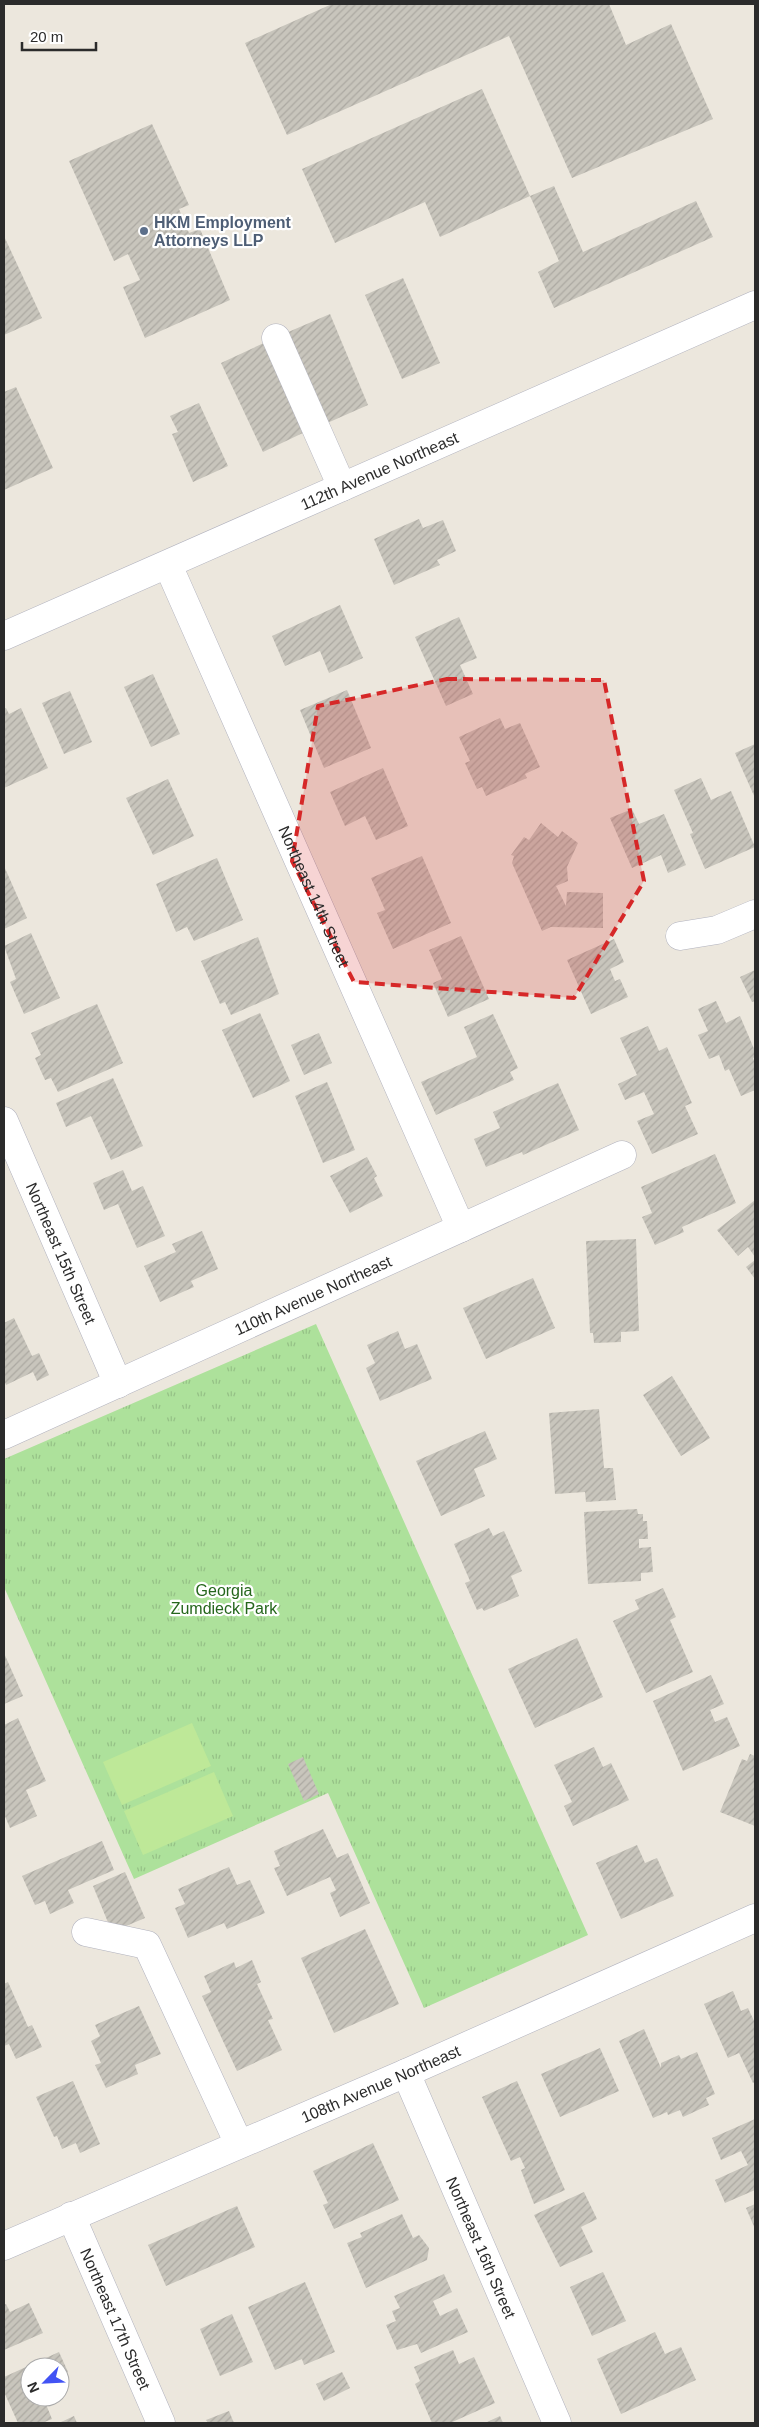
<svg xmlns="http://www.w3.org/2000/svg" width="759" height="2427" font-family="Arial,sans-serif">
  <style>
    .park { fill: url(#park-tufts) }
    .pitch { fill: #bee898 }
    .building { fill: url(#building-hatch) }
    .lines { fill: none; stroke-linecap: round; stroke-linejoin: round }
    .street-casing { stroke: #b1b2be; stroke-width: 29 }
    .secondary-casing { stroke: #b1b2be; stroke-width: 29 }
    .street { stroke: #fff; stroke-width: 28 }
    .secondary { stroke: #fff; stroke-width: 28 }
    .marked { fill: #d62828; fill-opacity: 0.2; stroke: #d62828; stroke-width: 4; stroke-dasharray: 10 6; stroke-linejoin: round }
    .service-dot { fill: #5c6f8a; stroke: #fff; stroke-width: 2 }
    .labels { text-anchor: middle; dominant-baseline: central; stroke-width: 4.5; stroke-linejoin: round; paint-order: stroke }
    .service-label { font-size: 16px; font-weight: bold; fill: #4e5e75; stroke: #fff; text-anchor: start }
    .street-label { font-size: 16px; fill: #2b2b2b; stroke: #fff }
    .park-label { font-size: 16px; fill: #25661c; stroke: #fff }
  </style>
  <defs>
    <pattern id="park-tufts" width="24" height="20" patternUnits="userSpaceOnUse" patternTransform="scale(1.25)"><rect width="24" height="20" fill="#ade19b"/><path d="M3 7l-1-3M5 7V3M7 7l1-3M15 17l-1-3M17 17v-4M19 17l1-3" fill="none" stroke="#95c186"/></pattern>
    <pattern id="building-hatch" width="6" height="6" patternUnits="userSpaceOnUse" patternTransform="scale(1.25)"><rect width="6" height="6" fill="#c8c5bc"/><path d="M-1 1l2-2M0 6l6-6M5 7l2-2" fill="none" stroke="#aca9a2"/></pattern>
  </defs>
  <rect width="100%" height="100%" fill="#ece7dd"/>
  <path class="park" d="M316 1324 588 1935 424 2008 328 1793 134 1879 4 1587V1459Z"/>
  <g class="pitch">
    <path d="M192 1723 211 1766 122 1805 103 1762Z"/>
    <path d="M214 1772 233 1816 143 1855 124 1811Z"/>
  </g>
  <g class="building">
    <path d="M332 4H609L626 45 671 24 713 119 572 178 509 36 287 135 245 43Z"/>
    <path d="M482 89 530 196 440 237 425 202 335 243 302 169Z"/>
    <path d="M152 124 189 205 179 209 189 233 200 229 230 300 145 338 123 287 140 280 128 254 114 261 69 161Z"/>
    <path d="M554 186 583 252 696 201 713 237 554 308 538 272 559 261 530 196Z"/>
    <path d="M4 236 42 318 4 335Z"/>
    <path d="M403 278 440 363 402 379 365 295Z"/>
    <path d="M330 314 368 405 325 424 286 333Z"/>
    <path d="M266 342 307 431 263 452 221 363Z"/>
    <path d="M16 387 53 468 4 490V392Z"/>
    <path d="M199 403 228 466 193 482 172 434 178 432 170 416Z"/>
    <path d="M419 519 423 528 443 520 456 551 437 560 440 565 394 585 374 539Z"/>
    <path d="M340 605 363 658 329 673 320 651 285 666 272 636Z"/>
    <path d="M459 617 477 658 460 665 473 694 446 706 415 637Z"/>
    <path d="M153 674 180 734 151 747 124 687Z"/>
    <path d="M347 690 371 748 324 768 300 710Z"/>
    <path d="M70 691 92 742 64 754 42 703Z"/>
    <path d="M6 708 9 714 21 708 48 768 4 788V709Z"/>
    <path d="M500 718 505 729 520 723 540 767 525 774 527 778 486 796 482 787 477 789 465 763 470 761 459 737Z"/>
    <path d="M755 744V798L735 753Z"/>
    <path d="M383 768 408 826 376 840 365 816 345 826 330 792Z"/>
    <path d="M701 778 711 800 731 791 755 847 705 869 690 834 693 833 674 790Z"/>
    <path d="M168 779 194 836 153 855 126 798Z"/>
    <path d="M632 809 639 824 664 814 686 865 668 873 661 855 632 868 610 818Z"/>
    <path d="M541 823 558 837 562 831 578 843 567 867 568 881 556 886 566 906 567 892 603 893V928L551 927 542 931 512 863 514 856 511 855 524 837 529 840Z"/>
    <path d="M422 856 451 923 393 949 377 913 385 910 371 878Z"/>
    <path d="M217 858 243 920 194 941 187 927 176 932 156 884Z"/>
    <path d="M4 866 27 918 4 929Z"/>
    <path d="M31 933 60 998 24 1014 10 982 16 979 4 946Z"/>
    <path d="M461 936 489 999 448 1017 433 983 442 979 429 950Z"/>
    <path d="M258 937 279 994 231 1015 225 1002 220 1004 201 961Z"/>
    <path d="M614 939 624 962 610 969 615 981 620 979 628 997 591 1014 567 960Z"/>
    <path d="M755 970V1001L752 1002 740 977Z"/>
    <path d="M716 1001 726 1023 740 1016 755 1051V1057L753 1058 755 1064V1090L741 1096 729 1069 725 1071 719 1055 709 1059 698 1035 708 1031 698 1009Z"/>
    <path d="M97 1004 123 1063 58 1092 51 1078 45 1080 35 1058 41 1055 31 1033Z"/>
    <path d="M260 1013 290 1081 253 1098 222 1030Z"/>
    <path d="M493 1014 518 1068 510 1072 514 1080 436 1115 421 1082 477 1057 464 1027Z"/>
    <path d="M648 1026 659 1051 667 1047 692 1103 685 1106 698 1134 652 1154 637 1121 654 1114 644 1092 625 1100 618 1084 637 1075 620 1038Z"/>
    <path d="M319 1033 332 1063 304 1075 291 1045Z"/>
    <path d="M113 1078 143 1146 111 1160 91 1116 66 1127 56 1103Z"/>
    <path d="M327 1082 355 1150 323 1163 295 1096Z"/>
    <path d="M558 1083 579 1130 523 1155 522 1152 486 1167 474 1139 500 1128 493 1112Z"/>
    <path d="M715 1154 736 1203 682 1227 684 1232 655 1245 642 1217 652 1213 641 1187Z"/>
    <path d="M367 1157 377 1176 374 1178 383 1196 350 1213 330 1176Z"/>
    <path d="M123 1170 132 1191 143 1186 165 1236 137 1248 118 1204 104 1210 93 1183Z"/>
    <path d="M755 1200V1257L748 1247 738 1256 717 1230Z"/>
    <path d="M202 1231 218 1269 191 1281 194 1287 160 1302 144 1266 176 1252 172 1244Z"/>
    <path d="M636 1239 639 1331 621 1332V1342L594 1343 593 1333H590L586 1241Z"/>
    <path d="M755 1260V1279L746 1267Z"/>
    <path d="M533 1278 555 1328 486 1359 463 1308Z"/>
    <path d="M14 1318 32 1356 39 1353 49 1375 37 1381 33 1372 6 1385 4 1380V1323Z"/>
    <path d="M398 1331 405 1349 417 1344 432 1379 380 1401 366 1368 375 1363 367 1345Z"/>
    <path d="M672 1376 710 1438 681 1456 643 1395Z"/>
    <path d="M599 1409 604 1468H613L616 1500 586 1502 585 1492 555 1494 549 1413Z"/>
    <path d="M485 1431 497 1459 474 1469 485 1496 441 1516 416 1461Z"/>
    <path d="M637 1509 638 1514H643V1521H647L648 1539H639V1548L651 1547 653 1572 641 1573V1581L588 1584 584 1512Z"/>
    <path d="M489 1528 493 1536 504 1531 522 1571 511 1576 519 1596 484 1611 482 1608 477 1610 465 1583 470 1581 454 1544Z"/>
    <path d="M663 1588 676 1617 670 1620 693 1672 646 1693 613 1621 639 1609 635 1600Z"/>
    <path d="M577 1638 603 1697 535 1728 508 1669Z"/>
    <path d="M4 1653 23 1696 4 1704Z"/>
    <path d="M711 1675 724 1704 710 1710 715 1722 727 1717 740 1746 683 1771 653 1701Z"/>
    <path d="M18 1718 46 1781 26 1790 37 1816 10 1828 4 1814V1725Z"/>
    <path d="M594 1747 603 1767 611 1763 629 1800 573 1826 564 1806 572 1802 554 1765Z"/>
    <path d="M750 1754 755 1756V1826L720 1812 742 1759 747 1761Z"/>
    <path d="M303 1757 319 1794 304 1801 288 1764Z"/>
    <path d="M323 1829 337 1858 348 1853 370 1903 340 1917 330 1893 336 1890 330 1877 287 1896 274 1868 280 1866 274 1851Z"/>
    <path d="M102 1841 114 1870 68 1890 74 1903 50 1914 45 1901 35 1905 22 1876Z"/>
    <path d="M637 1845 645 1863 657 1858 674 1896 621 1919 596 1863Z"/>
    <path d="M229 1867 237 1885 250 1880 265 1913 227 1929 224 1923 188 1938 175 1908 185 1904 178 1889Z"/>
    <path d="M125 1872 145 1918 112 1932 93 1886Z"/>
    <path d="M365 1929 399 2004 334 2033 301 1958Z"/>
    <path d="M252 1960 261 1982 257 1984 273 2019 268 2020 282 2050 237 2071 202 1996 211 1992 204 1976 234 1962 236 1968Z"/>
    <path d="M8 1982 28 2027 32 2025 42 2047 16 2059 9 2044 4 2046V1984Z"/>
    <path d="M733 1991 741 2011 748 2008 755 2023V2082L753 2083 739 2053 728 2058 704 2004Z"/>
    <path d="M139 2006 161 2054 135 2065 138 2074 106 2088 95 2065 101 2063 91 2041 100 2036 95 2025Z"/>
    <path d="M644 2029 661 2068V2063L679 2055 681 2059 697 2052 715 2094 706 2098 709 2105 683 2117 680 2110 668 2115 667 2112 653 2118 619 2041Z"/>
    <path d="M600 2048 619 2091 560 2117 541 2074Z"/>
    <path d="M73 2081 100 2144 80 2153 76 2143 62 2149 57 2136 54 2137 36 2097Z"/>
    <path d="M517 2081 565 2190 534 2204 521 2170 525 2168 520 2157 511 2161 482 2097Z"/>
    <path d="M755 2119V2190L725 2203 715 2180 748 2165 741 2151 721 2160 712 2138Z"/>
    <path d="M373 2143 399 2200 334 2229 323 2205 328 2203 313 2171Z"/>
    <path d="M584 2192 597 2219 581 2227 593 2252 560 2267 534 2215Z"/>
    <path d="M755 2204V2229L746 2208Z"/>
    <path d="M237 2206 255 2247 166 2286 148 2245Z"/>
    <path d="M402 2214 413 2238 419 2235 429 2248 427 2260 366 2288 347 2243 362 2237 360 2233Z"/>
    <path d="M603 2272 626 2321 592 2336 570 2287Z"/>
    <path d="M444 2274 452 2292 433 2301 440 2316 457 2308 468 2332 421 2353 417 2344 397 2350 386 2325 396 2321 392 2311 400 2308 394 2296Z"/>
    <path d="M305 2282 335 2352 304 2365 302 2359 275 2370 248 2307Z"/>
    <path d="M29 2303 43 2333 4 2350V2305L6 2304 10 2312Z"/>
    <path d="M232 2314 253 2362 220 2376 200 2329Z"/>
    <path d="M655 2332 665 2354 681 2347 696 2380 621 2414 597 2359Z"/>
    <path d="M453 2350 459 2364 474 2357 495 2403 450 2423H432L415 2384 420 2381 414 2367Z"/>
    <path d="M59 2352 68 2372 60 2375V2367H30V2397H43L52 2419 42 2423H18L4 2392V2377Z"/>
    <path d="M342 2372 350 2388 324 2401 316 2384Z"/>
    <path d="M229 2411 234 2423H208L206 2420Z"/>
    <path d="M74 2416 77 2423H59Z"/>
    <path d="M500 2416 503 2423H485Z"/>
  </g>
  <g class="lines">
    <g class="street-casing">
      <g id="street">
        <path d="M276 338 342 487"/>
        <path id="s1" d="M168 565 461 1228"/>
        <path d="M680 936 717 930 755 914"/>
        <path id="s2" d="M4 1121 118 1384"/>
        <path id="s3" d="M4 1435 622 1155"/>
        <path d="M86 1932 147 1945 239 2144"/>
        <path id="s4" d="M406 2073 557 2423"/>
        <path id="s5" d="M71 2216 161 2423"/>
      </g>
    </g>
    <g class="secondary-casing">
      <g id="secondary">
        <path id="s6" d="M4 636 755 305"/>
        <path id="s7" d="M4 2246 406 2073 755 1918"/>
      </g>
    </g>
    <use href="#street" class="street"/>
    <use href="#secondary" class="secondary"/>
  </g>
  <path class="marked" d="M447 679 604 680 644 881 574 998 354 982 292 861 318 706Z"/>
  <circle class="service-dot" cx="144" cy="231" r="5"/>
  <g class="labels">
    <g class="service-label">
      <text x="154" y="222">HKM Employment<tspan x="154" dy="18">Attorneys LLP</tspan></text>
    </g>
    <g class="street-label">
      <text stroke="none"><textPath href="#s6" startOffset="410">112th Avenue Northeast</textPath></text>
      <text stroke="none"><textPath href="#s1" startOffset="362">Northeast 14th Street</textPath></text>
      <text stroke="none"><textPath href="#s2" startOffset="144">Northeast 15th Street</textPath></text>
      <text stroke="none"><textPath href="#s3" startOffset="339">110th Avenue Northeast</textPath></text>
      <text stroke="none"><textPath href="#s7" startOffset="410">108th Avenue Northeast</textPath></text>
      <text stroke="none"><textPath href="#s4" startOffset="190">Northeast 16th Street</textPath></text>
      <text stroke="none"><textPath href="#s5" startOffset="112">Northeast 17th Street</textPath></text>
    </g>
    <g class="park-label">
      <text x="224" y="1590">Georgia<tspan x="224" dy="18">Zumdieck Park</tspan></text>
    </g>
  </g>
  <rect width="759" height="2427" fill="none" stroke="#2b2b2b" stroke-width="10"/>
  <g transform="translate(45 2382) rotate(246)"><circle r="24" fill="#ffffff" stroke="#aaaaaa"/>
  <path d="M0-4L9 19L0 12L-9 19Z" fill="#4253f4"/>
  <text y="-8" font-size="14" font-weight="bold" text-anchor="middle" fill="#2b2b2b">N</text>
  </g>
  <path d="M22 42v8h74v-8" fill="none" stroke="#2b2b2b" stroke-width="2.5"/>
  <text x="30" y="42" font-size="15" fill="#2b2b2b" stroke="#ffffff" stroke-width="4" paint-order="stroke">20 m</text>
</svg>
